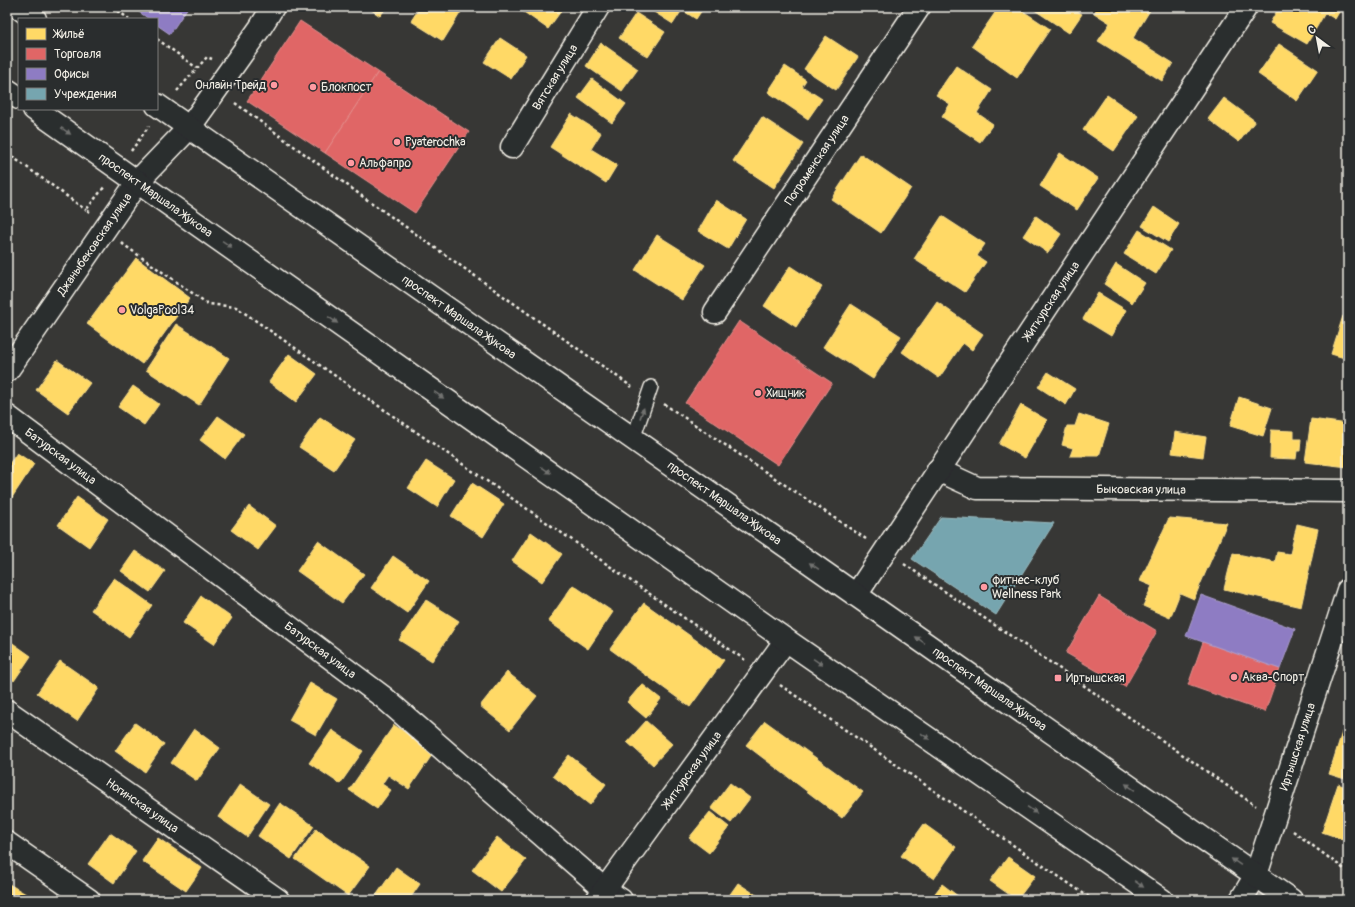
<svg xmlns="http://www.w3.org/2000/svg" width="1355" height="907" font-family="Pangolin,sans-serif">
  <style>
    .homes { fill: #ffd966; stroke: #fce08d }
    .shops { fill: #e06666; stroke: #e6908d }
    .offices { fill: #8e7cc3; stroke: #ad9fce }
    .public { fill: #76a5af; stroke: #9cbcc0 }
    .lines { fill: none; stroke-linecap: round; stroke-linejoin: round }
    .lane-casing { stroke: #f4f1e8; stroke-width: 16 }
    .street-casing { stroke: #f4f1e8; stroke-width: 25 }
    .secondary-casing { stroke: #f4f1e8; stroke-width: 25 }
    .highway-casing { stroke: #f4f1e8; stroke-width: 25 }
    .path { stroke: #f4f1e8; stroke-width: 2.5; stroke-dasharray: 3 3; stroke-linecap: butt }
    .lane { stroke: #2a2d2e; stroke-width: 13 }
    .street { stroke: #2a2d2e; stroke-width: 22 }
    .secondary { stroke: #2a2d2e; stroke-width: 22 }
    .highway { stroke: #2a2d2e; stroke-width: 22 }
    .oneway { fill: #71726f }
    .poi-dot { fill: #ff9aa2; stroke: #2a2d2e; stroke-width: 1.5 }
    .labels { text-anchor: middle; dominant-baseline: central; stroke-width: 4; stroke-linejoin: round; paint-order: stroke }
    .street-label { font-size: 12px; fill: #f4f1e8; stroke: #2a2d2e }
    .poi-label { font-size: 12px; fill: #f4f1e8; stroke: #2a2d2e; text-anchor: start }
  </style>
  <rect width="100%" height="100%" fill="#373735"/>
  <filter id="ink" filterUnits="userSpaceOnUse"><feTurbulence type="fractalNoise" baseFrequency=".025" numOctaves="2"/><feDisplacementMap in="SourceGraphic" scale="8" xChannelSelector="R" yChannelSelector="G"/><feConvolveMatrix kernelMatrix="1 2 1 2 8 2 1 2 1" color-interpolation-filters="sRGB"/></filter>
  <g filter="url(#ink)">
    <g class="homes">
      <path d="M367 7H387L380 16Z"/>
      <path d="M420 7H464L443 41 411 21Z"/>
      <path d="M523 7H564L548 29 521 10Z"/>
      <path d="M646 7H704L696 19 682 10 673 24Z"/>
      <path d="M999 7H1017L1050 29 1017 78 972 46Z"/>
      <path d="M1030 7H1071L1082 14 1069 33Z"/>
      <path d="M1098 7H1152L1133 38 1173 63 1162 81 1098 41 1110 23 1094 13Z"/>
      <path d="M1279 7H1342L1335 19 1325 13 1307 44 1270 23Z"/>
      <path d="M636 13 665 32 648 57 619 38Z"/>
      <path d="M826 36 858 57 836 90 804 69Z"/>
      <path d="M500 38 526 55 511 79 484 62Z"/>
      <path d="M601 43 638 69 622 91 586 66Z"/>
      <path d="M1279 44 1318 70 1297 101 1258 74Z"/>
      <path d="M785 66 806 80 802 86 822 99 808 119 768 92Z"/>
      <path d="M956 66 992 90 977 113 993 124 980 142 942 117 950 104 936 95Z"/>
      <path d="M592 79 626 104 612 123 578 98Z"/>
      <path d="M1107 95 1138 116 1114 151 1083 130Z"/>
      <path d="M1224 98 1255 121 1239 142 1208 119Z"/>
      <path d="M571 114 601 133 591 149 617 165 606 183 550 147Z"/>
      <path d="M762 117 803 144 774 188 733 161Z"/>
      <path d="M1060 153 1098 178 1077 210 1040 186Z"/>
      <path d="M861 154 911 188 881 233 831 199Z"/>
      <path d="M716 200 746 219 728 249 698 231Z"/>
      <path d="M1154 207 1179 224 1168 242 1142 226Z"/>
      <path d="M942 216 985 244 977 256 986 262 965 292 914 259Z"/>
      <path d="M1036 216 1061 234 1048 253 1023 236Z"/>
      <path d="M1139 230 1171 250 1156 274 1124 254Z"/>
      <path d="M657 235 705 265 682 300 635 270Z"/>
      <path d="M136 258 190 298 142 364 87 324Z"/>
      <path d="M1116 264 1145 283 1132 303 1104 284Z"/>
      <path d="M790 266 822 287 796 327 764 306Z"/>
      <path d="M1098 293 1126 310 1111 336 1083 319Z"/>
      <path d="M937 302 983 334 972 350 963 343 939 378 902 352Z"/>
      <path d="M851 304 901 336 873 379 823 347Z"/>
      <path d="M1343 316 1348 317V359L1331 354Z"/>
      <path d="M176 324 229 358 199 405 146 370Z"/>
      <path d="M289 354 317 374 296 402 269 382Z"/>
      <path d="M57 360 90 383 68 413 36 390Z"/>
      <path d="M1048 372 1075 389 1066 405 1038 387Z"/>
      <path d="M133 386 159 404 144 425 118 407Z"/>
      <path d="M1239 397 1272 408 1263 436 1230 426Z"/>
      <path d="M1021 405 1047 420 1025 458 999 444Z"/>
      <path d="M1079 414 1109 424 1099 456H1070L1073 448 1062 445 1067 426H1075Z"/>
      <path d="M218 416 244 434 225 459 200 440Z"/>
      <path d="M320 417 355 440 334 470 299 447Z"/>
      <path d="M1311 419 1348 424V467L1305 462Z"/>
      <path d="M1271 430 1294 431V439H1301L1300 451H1297L1296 459 1270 458Z"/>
      <path d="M1175 432 1206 437 1203 457 1172 453Z"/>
      <path d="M17 453 34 464 11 499 7 496V467Z"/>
      <path d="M426 461 454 479 437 507 408 488Z"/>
      <path d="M472 483 504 504 483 537 451 516Z"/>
      <path d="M77 497 108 519 89 547 58 525Z"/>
      <path d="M249 506 276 526 258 550 231 530Z"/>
      <path d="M1169 518 1227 523 1194 599 1180 593 1170 618 1143 606 1152 586 1140 581Z"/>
      <path d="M1297 524 1318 529 1301 607 1224 589 1233 553 1275 562 1277 552 1290 554Z"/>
      <path d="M531 532 562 554 542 582 512 561Z"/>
      <path d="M318 541 364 574 342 603 297 571Z"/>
      <path d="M135 551 165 571 150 592 121 571Z"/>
      <path d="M393 556 429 581 407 613 371 588Z"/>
      <path d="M114 578 152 605 129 637 91 610Z"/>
      <path d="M573 585 613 612 588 649 548 621Z"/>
      <path d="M201 596 232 618 214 644 183 623Z"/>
      <path d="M426 600 459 621 432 661 399 640Z"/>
      <path d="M644 603 724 660 690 707 610 649Z"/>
      <path d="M7 639 31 656 14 681 7 675Z"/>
      <path d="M60 661 99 688 77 721 37 693Z"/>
      <path d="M507 672 537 696 510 730 480 706Z"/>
      <path d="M310 683 337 699 316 735 289 720Z"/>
      <path d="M642 684 661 699 646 718 627 702Z"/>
      <path d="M646 721 672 744 653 765 627 742Z"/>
      <path d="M765 721 863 792 842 818 746 745Z"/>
      <path d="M135 723 164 744 145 772 115 751Z"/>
      <path d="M394 725 434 752 409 789 388 775 382 784 391 790 377 809 349 790Z"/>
      <path d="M194 729 220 748 197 781 171 763Z"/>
      <path d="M1343 729 1348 731V780L1329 774Z"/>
      <path d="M332 730 363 751 340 784 309 763Z"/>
      <path d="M569 755 606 784 590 805 553 776Z"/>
      <path d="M730 783 750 798 731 823 711 808Z"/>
      <path d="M240 784 269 804 247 837 218 817Z"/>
      <path d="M1338 784 1348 788V841L1322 832Z"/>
      <path d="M280 803 314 826 291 859 258 836Z"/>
      <path d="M710 812 729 827 709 853 689 838Z"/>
      <path d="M924 824 956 847 934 879 901 856Z"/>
      <path d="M316 829 370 866 348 896 295 859Z"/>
      <path d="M110 833 136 851 114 883 88 864Z"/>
      <path d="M497 837 526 860 501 892 472 870Z"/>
      <path d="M158 838 202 868 186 891 142 861Z"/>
      <path d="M1008 857 1035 876 1017 900 990 881Z"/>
      <path d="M396 867 420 884 409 900H373Z"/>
      <path d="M738 883 764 900H726Z"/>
      <path d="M9 884 36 900H7V887Z"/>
      <path d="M942 884 963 900H930Z"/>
    </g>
    <g class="shops">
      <path d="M300 21 378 72 325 153 247 101Z"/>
      <path d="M378 72 469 132 415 213 325 153Z"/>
      <path d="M739 321 832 383 778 465 685 403Z"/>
      <path d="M1099 596 1157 631 1125 687 1066 653Z"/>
      <path d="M1203 642 1280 669 1265 712 1188 685Z"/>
    </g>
    <g class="offices">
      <path d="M132 7H188L170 34 157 25V19H149Z"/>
      <path d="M1201 595 1295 629 1280 669 1186 636Z"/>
    </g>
    <path class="public" d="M941 517 1054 523 996 615 912 559Z"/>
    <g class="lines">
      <g class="lane-casing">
        <path id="lane" d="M633 439 651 387"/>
      </g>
      <g class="street-casing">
        <g id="street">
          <path id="s1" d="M512 147 598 7"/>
          <path d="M138 181 189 128 260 28 273 7"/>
          <path id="s2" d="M715 312 919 7"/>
          <path id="s3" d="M7 416 383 697 604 889 621 900"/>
          <path id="s4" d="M938 470 977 488 1348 491"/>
          <path id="s5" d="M856 595 1246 7"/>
          <path id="s6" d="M7 711 278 900"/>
          <path d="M7 843 89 900"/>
          <path id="s7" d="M597 900 786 640"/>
          <path id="s8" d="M1241 900 1256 875 1348 590"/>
        </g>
      </g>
      <g class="secondary-casing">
        <g id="secondary">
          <path id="s9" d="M7 371 138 181"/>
        </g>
      </g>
      <g class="highway-casing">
        <g id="highway">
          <path d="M18 7 35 19"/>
          <path d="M7 90 19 98"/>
          <path id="s10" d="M157 105 1291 900"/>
          <path id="s11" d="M34 109 786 640 1162 900"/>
        </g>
      </g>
      <g class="path">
        <path d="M113 7 129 19"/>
        <path d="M157 39 197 68"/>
        <path d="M177 91 207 57 212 59"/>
        <path d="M235 103 362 196 632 387"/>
        <path d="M131 151 149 126"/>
        <path d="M7 153 86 210"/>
        <path d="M90 212 86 210 105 186"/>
        <path d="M122 243 124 245 208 304 236 307 745 660"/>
        <path d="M664 404 866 539"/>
        <path d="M904 564 1066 673 1256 806"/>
        <path d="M780 685 1093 900"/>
        <path d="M1293 831 1348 872"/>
      </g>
      <use href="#lane" class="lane"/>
      <use href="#street" class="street"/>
      <use href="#secondary" class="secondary"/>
      <use href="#highway" class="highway"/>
    </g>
    <defs><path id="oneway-solid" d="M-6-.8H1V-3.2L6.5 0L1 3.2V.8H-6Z"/></defs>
    <g class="oneway">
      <use href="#oneway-solid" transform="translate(66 131) rotate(35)"/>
      <use href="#oneway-solid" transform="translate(227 244) rotate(35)"/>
      <use href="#oneway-solid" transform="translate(333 320) rotate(35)"/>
      <use href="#oneway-solid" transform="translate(439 395) rotate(35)"/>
      <use href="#oneway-solid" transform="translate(642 413) rotate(-70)"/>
      <use href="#oneway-solid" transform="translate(546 470) rotate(35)"/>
      <use href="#oneway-solid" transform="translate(814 566) rotate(-145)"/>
      <use href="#oneway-solid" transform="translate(920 640) rotate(-145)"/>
      <use href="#oneway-solid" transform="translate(818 662) rotate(35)"/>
      <use href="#oneway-solid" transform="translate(925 736) rotate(35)"/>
      <use href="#oneway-solid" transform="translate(1130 787) rotate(-145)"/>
      <use href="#oneway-solid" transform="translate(1032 810) rotate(35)"/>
      <use href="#oneway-solid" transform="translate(1236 862) rotate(-145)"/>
      <use href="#oneway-solid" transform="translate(1139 884) rotate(35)"/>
    </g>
  </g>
  <g class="poi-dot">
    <circle cx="274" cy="85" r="4"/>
    <circle cx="313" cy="87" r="4"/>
    <circle cx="397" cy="142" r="4"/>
    <circle cx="351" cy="163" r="4"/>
    <circle cx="122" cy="310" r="4"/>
    <circle cx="758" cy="393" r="4"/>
    <circle cx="984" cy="587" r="4"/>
    <circle cx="1234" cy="677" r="4"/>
    <rect x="1054" y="674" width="8" height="8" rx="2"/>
  </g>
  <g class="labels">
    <g class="street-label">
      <text stroke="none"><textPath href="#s1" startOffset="82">Вятская улица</textPath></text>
      <text stroke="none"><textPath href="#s2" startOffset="183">Погроменская улица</textPath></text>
      <text stroke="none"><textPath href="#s11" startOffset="149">проспект Маршала Жукова</textPath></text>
      <text stroke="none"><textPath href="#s9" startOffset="154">Джаныбековская улица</textPath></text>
      <text stroke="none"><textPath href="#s5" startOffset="353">Житкурская улица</textPath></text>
      <text stroke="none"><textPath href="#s10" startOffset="369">проспект Маршала Жукова</textPath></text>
      <text stroke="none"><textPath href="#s3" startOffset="67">Батурская улица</textPath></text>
      <text stroke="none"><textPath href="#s4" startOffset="207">Быковская улица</textPath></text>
      <text stroke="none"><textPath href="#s10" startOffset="693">проспект Маршала Жукова</textPath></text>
      <text stroke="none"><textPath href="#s3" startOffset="391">Батурская улица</textPath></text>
      <text stroke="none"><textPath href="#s10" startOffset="1017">проспект Маршала Жукова</textPath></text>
      <text stroke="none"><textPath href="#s8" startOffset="164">Иртышская улица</textPath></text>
      <text stroke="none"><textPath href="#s7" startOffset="161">Житкурская улица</textPath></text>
      <text stroke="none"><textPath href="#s6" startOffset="165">Ногинская улица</textPath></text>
    </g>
    <g class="poi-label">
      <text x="266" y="85" text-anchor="end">Онлайн Трейд</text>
      <text x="321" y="87">Блокпост</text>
      <text x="405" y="142">Pyaterochka</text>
      <text x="359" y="163">Альфапро</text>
      <text x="130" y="310">VolgaPool34</text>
      <text x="766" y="393">Хищник</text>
      <text x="992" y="580">фитнес-клуб<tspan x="992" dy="14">Wellness Park</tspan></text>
      <text x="1242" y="677">Аква-Спорт</text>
      <text x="1066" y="678">Иртышская</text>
    </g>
  </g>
  <rect width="1355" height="907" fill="none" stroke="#2a2d2e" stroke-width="24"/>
  <rect x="12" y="12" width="1331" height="883" fill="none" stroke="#f4f1e8" stroke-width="1.5" filter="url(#ink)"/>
  <rect x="18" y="18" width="140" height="92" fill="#2a2d2e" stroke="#7b7b78"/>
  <rect x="26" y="28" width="20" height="12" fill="#ffd966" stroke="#7b7b78"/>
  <text x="54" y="38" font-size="12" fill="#f4f1e8">Жильё</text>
  <rect x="26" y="48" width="20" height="12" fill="#e06666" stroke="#7b7b78"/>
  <text x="54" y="58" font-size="12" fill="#f4f1e8">Торговля</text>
  <rect x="26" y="68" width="20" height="12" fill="#8e7cc3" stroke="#7b7b78"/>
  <text x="54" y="78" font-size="12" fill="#f4f1e8">Офисы</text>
  <rect x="26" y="88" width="20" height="12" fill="#76a5af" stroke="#7b7b78"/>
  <text x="54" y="98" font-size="12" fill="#f4f1e8">Учреждения</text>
  <g transform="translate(1317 38) rotate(328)" stroke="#2a2d2e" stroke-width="3" paint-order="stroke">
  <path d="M0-3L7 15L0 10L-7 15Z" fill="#f4f1e8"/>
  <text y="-6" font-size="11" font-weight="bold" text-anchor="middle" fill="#f4f1e8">С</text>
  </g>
</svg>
